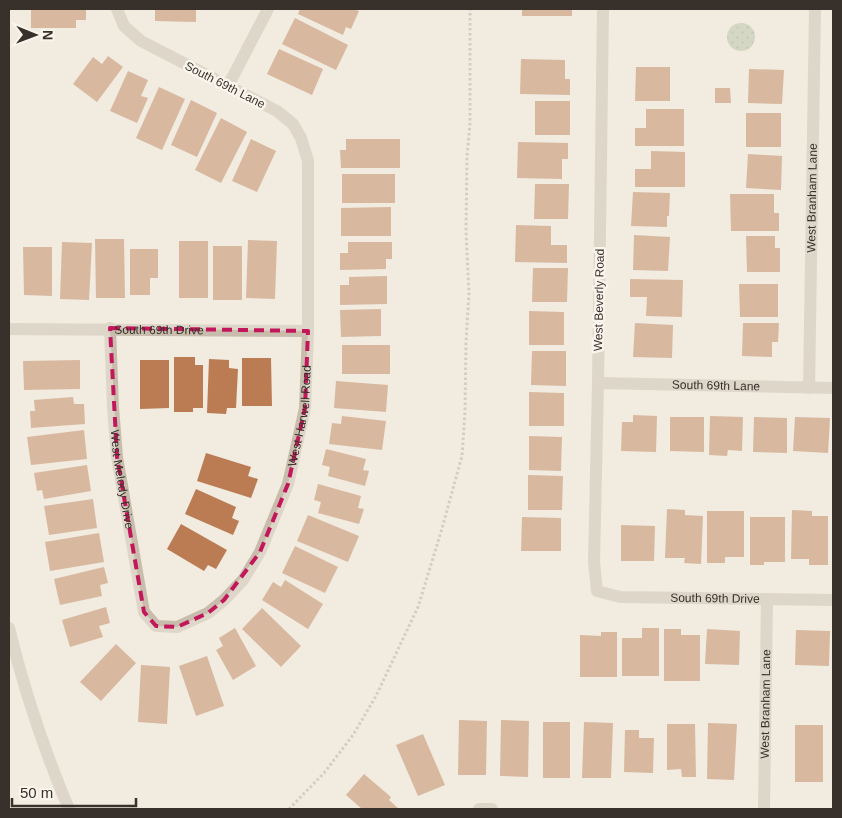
<svg xmlns="http://www.w3.org/2000/svg" width="842" height="818" font-family="Helvetica,sans-serif">
  <style>
    .park { fill: url(#park-dots) }
    .building { fill: #bb7c53 }
    .lines { fill: none; stroke-linecap: round; stroke-linejoin: round }
    .path { stroke: #b4a897; stroke-width: 3; stroke-dasharray: 2.5 2.5; stroke-linecap: butt }
    .minor { stroke: #c8bdac; stroke-width: 12 }
    .marked { fill: none; stroke: #c2185b; stroke-width: 4; stroke-dasharray: 10 6; stroke-linejoin: round }
    .labels { text-anchor: middle; dominant-baseline: central; stroke-width: 5; stroke-linejoin: round; paint-order: stroke }
    .street-label { font-size: 12px; fill: #37302b; stroke: #f9f5ec }
  </style>
  <defs>
    <pattern id="park-dots" width="8" height="8" patternUnits="userSpaceOnUse" patternTransform="scale(1.25)"><rect width="8" height="8" fill="#b0bfa1"/><path d="M2 2h.1M6 6h.1" fill="none" stroke="#909c83" stroke-width="1.8" stroke-linecap="round"/></pattern>
  </defs>
  <rect width="100%" height="100%" fill="#f1ebe0"/>
  <circle class="park" cx="741" cy="37" r="14"/>
  <g class="building">
    <path d="M31 9H86V20H76V28H31Z"/>
    <path d="M155 9H196V22L155 21Z"/>
    <path d="M300 9H354L359 11 351 29 346 27 343 35 298 14Z"/>
    <rect x="522" y="9" width="50" height="7"/>
    <path d="M295 18 348 45 336 70 282 44Z"/>
    <path d="M279 49 323 69 312 95 267 74Z"/>
    <path d="M108 56 123 67 97 102 73 84 93 57 102 64Z"/>
    <path d="M521 59 565 60V79H570V95L520 94Z"/>
    <path d="M636 67H670V101H635Z"/>
    <path d="M749 69 784 70 782 104 748 103Z"/>
    <path d="M128 71 148 80 141 96 148 98 137 123 110 111Z"/>
    <path d="M159 87 185 99 162 150 136 138Z"/>
    <path d="M715 88H730L731 103H715Z"/>
    <path d="M191 100 217 113 197 157 171 145Z"/>
    <rect x="535" y="101" width="35" height="34"/>
    <path d="M646 109H684V146H635V128H646Z"/>
    <rect x="746" y="113" width="35" height="34"/>
    <path d="M221 118 247 132 221 183 195 170Z"/>
    <path d="M251 139 276 151 257 192 232 181Z"/>
    <path d="M346 139H400V168H341L340 150H346Z"/>
    <path d="M518 142 568 143V159H562V179L517 178Z"/>
    <path d="M651 151 685 152V187H635V169H651Z"/>
    <path d="M748 154 782 156 781 190 746 188Z"/>
    <rect x="342" y="174" width="53" height="29"/>
    <path d="M535 184H569L568 219H534Z"/>
    <path d="M633 192 670 193 669 216H667V227L631 226Z"/>
    <path d="M730 194H774V213H779V231H731Z"/>
    <path d="M391 207V236H341V208Z"/>
    <path d="M516 225 551 226V245H567V263L515 262Z"/>
    <path d="M634 235 670 237 668 271 633 270Z"/>
    <path d="M746 236H775V248H780V272H747Z"/>
    <path d="M95 239H124L125 298H96Z"/>
    <path d="M248 240 277 241 275 299 246 298Z"/>
    <rect x="179" y="241" width="29" height="57"/>
    <path d="M62 242 92 243 89 300 60 299Z"/>
    <path d="M348 242H392V259H386V269L340 270V253H348Z"/>
    <rect x="213" y="246" width="29" height="54"/>
    <path d="M23 247H52V296L24 295Z"/>
    <path d="M130 249H158V278H150V295H130Z"/>
    <path d="M533 268H568L567 302H532Z"/>
    <path d="M387 276V304L340 305V285H349V277Z"/>
    <path d="M630 279 683 280 682 317 646 316 647 297H630Z"/>
    <path d="M739 284H778V317H740Z"/>
    <path d="M381 309V336L341 337 340 310Z"/>
    <path d="M529 311 564 312V345H529Z"/>
    <path d="M635 323 673 325 672 358 633 357Z"/>
    <path d="M743 323H779L778 342H772V357L742 356Z"/>
    <rect x="342" y="345" width="48" height="29"/>
    <path d="M532 351H566V386L531 385Z"/>
    <path d="M174 357H195V365H203V408H193V412H174Z"/>
    <path d="M242 358H271L272 406H242Z"/>
    <path d="M209 359 229 360V368L238 369 236 408H227L226 414 207 413Z"/>
    <path d="M80 360V389L24 390 23 361Z"/>
    <path d="M140 360H169V408L140 409Z"/>
    <path d="M336 381 388 385 386 412 334 408Z"/>
    <path d="M529 392 564 393V426H529Z"/>
    <path d="M73 397 74 404H84L85 424 31 428 30 411H35L34 400Z"/>
    <path d="M633 415 657 416 656 452 621 451 622 422H633Z"/>
    <path d="M342 416 386 421 382 450 329 444 332 423 341 424Z"/>
    <path d="M710 416 743 417 742 451 728 450 727 456 709 455Z"/>
    <path d="M670 417H704V452L670 451Z"/>
    <path d="M754 417 787 418V453L753 452Z"/>
    <path d="M795 417 830 418 828 453 793 451Z"/>
    <path d="M84 430 87 459 31 465 27 437Z"/>
    <path d="M529 436 562 437 561 471 529 470Z"/>
    <path d="M326 449 366 459 363 470 369 471 365 486 328 476 330 467 322 465Z"/>
    <path d="M206 453 251 467 248 476 258 479 251 498 197 481Z"/>
    <path d="M87 465 91 491 44 499 42 490 37 491 34 473Z"/>
    <path d="M528 475 563 476 562 510H528Z"/>
    <path d="M318 484 361 496 358 508 364 509 359 524 318 513 321 502 314 500Z"/>
    <path d="M196 489 236 507 232 518 239 521 233 535 185 514Z"/>
    <path d="M93 499 97 528 49 535 44 506Z"/>
    <path d="M667 509 685 510V515L703 516 701 564 684 563 685 558H665Z"/>
    <path d="M792 510 812 511V516H828V565H809V559H791Z"/>
    <path d="M707 511H744V557H725V563H707Z"/>
    <path d="M308 515 359 536 348 562 297 541Z"/>
    <path d="M522 517 561 518V551H521Z"/>
    <path d="M750 517H785V562H764V565H750Z"/>
    <path d="M181 524 227 550 216 569 208 565 204 571 167 549Z"/>
    <path d="M621 525 655 526 654 561H621Z"/>
    <path d="M99 533 104 562 50 571 45 542Z"/>
    <path d="M295 546 338 567 325 593 282 573Z"/>
    <path d="M104 567 108 583 100 585 102 596 60 605 54 579Z"/>
    <path d="M285 580 323 604 308 629 262 600 273 582 281 587Z"/>
    <path d="M106 607 110 623 99 626 103 637 70 647 62 620Z"/>
    <path d="M262 608 301 646 281 667 242 629Z"/>
    <path d="M235 628 256 666 233 680 216 650 223 646 219 638Z"/>
    <path d="M642 628H659V676H622V638H642Z"/>
    <path d="M664 629H681V635H700V681H664Z"/>
    <path d="M707 629 740 631 739 665 705 664Z"/>
    <path d="M796 630 830 631 829 666 795 665Z"/>
    <path d="M601 632H617V677H580V635L601 636Z"/>
    <path d="M116 644 136 663 101 701 80 682Z"/>
    <path d="M207 656 224 706 196 716 179 666Z"/>
    <path d="M141 665 170 667 167 724 138 722Z"/>
    <path d="M459 720 487 721 486 775H458Z"/>
    <path d="M501 720 529 721 528 777 500 776Z"/>
    <rect x="543" y="722" width="27" height="56"/>
    <path d="M584 722 613 723 611 778H582Z"/>
    <path d="M708 723 737 724 734 780 707 779Z"/>
    <path d="M667 724H695L696 777H682L681 769 667 770Z"/>
    <rect x="795" y="725" width="28" height="57"/>
    <path d="M625 730H639V738H654L653 773 624 772Z"/>
    <path d="M423 734 445 785 418 796 396 745Z"/>
    <path d="M364 774 391 797 389 800 399 809H362L346 795Z"/>
  </g>
  <g class="lines">
    <path class="path" d="M289 809 324 773 353 735 376 696 418 607 441 532 462 456 465 412 466 342 469 293 466 231 467 157 470 123V9"/>
    <g class="minor">
      <path id="s1" d="M603 9 598 383 594 562 597 591 620 597 833 600"/>
      <path d="M228 86 268 9"/>
      <path id="s2" d="M110 328 113 407 117 457 144 612 156 626 177 627 208 613 224 600 243 580 260 552 288 484 305 408 308 331V161L301 138 293 124 277 111 141 41 124 26 117 9"/>
      <path id="s3" d="M9 329 308 331"/>
      <path id="s4" d="M598 383 833 388"/>
      <path id="s5" d="M809 388 815 9"/>
      <path d="M9 628C24 690 44 750 69 809"/>
      <path d="M479 809H492"/>
      <path id="s6" d="M764 809 767 599"/>
    </g>
  </g>
  <path d="M0 0H842V818H0ZM110 328 308 331 305 408 288 484 260 552 224 600 208 613 177 627 156 626 144 612 117 457Z" fill="#f1ebe0" fill-opacity=".55" fill-rule="evenodd"/>
  <path class="marked" d="M110 328 308 331 305 408 288 484 260 552 224 600 208 613 177 627 156 626 144 612 117 457Z"/>
  <g class="labels">
    <g class="street-label">
      <text transform="translate(225 85) rotate(27)">South 69th Lane</text>
      <text stroke="none"><textPath href="#s5" startOffset="190">West Branham Lane</textPath></text>
      <text transform="translate(599 300) rotate(-89)">West Beverly Road</text>
      <text stroke="none"><textPath href="#s3" startOffset="150">South 69th Drive</textPath></text>
      <text stroke="none"><textPath href="#s4" startOffset="118">South 69th Lane</textPath></text>
      <text stroke="none"><textPath href="#s2" startOffset="584">West Harwell Road</textPath></text>
      <text stroke="none"><textPath href="#s2" startOffset="152">West Melody Drive</textPath></text>
      <text stroke="none"><textPath href="#s1" startOffset="701">South 69th Drive</textPath></text>
      <text stroke="none"><textPath href="#s6" startOffset="105">West Branham Lane</textPath></text>
    </g>
  </g>
  <rect width="842" height="818" fill="none" stroke="#37302b" stroke-width="20"/>
  <g transform="translate(35 35) rotate(91)" stroke="#f9f5ec" stroke-width="4" paint-order="stroke">
  <path d="M0-4L9 19L0 12L-9 19Z" fill="#37302b"/>
  <text y="-8" font-size="14" font-weight="bold" text-anchor="middle" fill="#37302b">N</text>
  </g>
  <path d="M12 798v8h124v-8" fill="none" stroke="#37302b" stroke-width="2.5"/>
  <text x="20" y="798" font-size="15" fill="#37302b" stroke="#f9f5ec" stroke-width="4" paint-order="stroke">50 m</text>
</svg>
